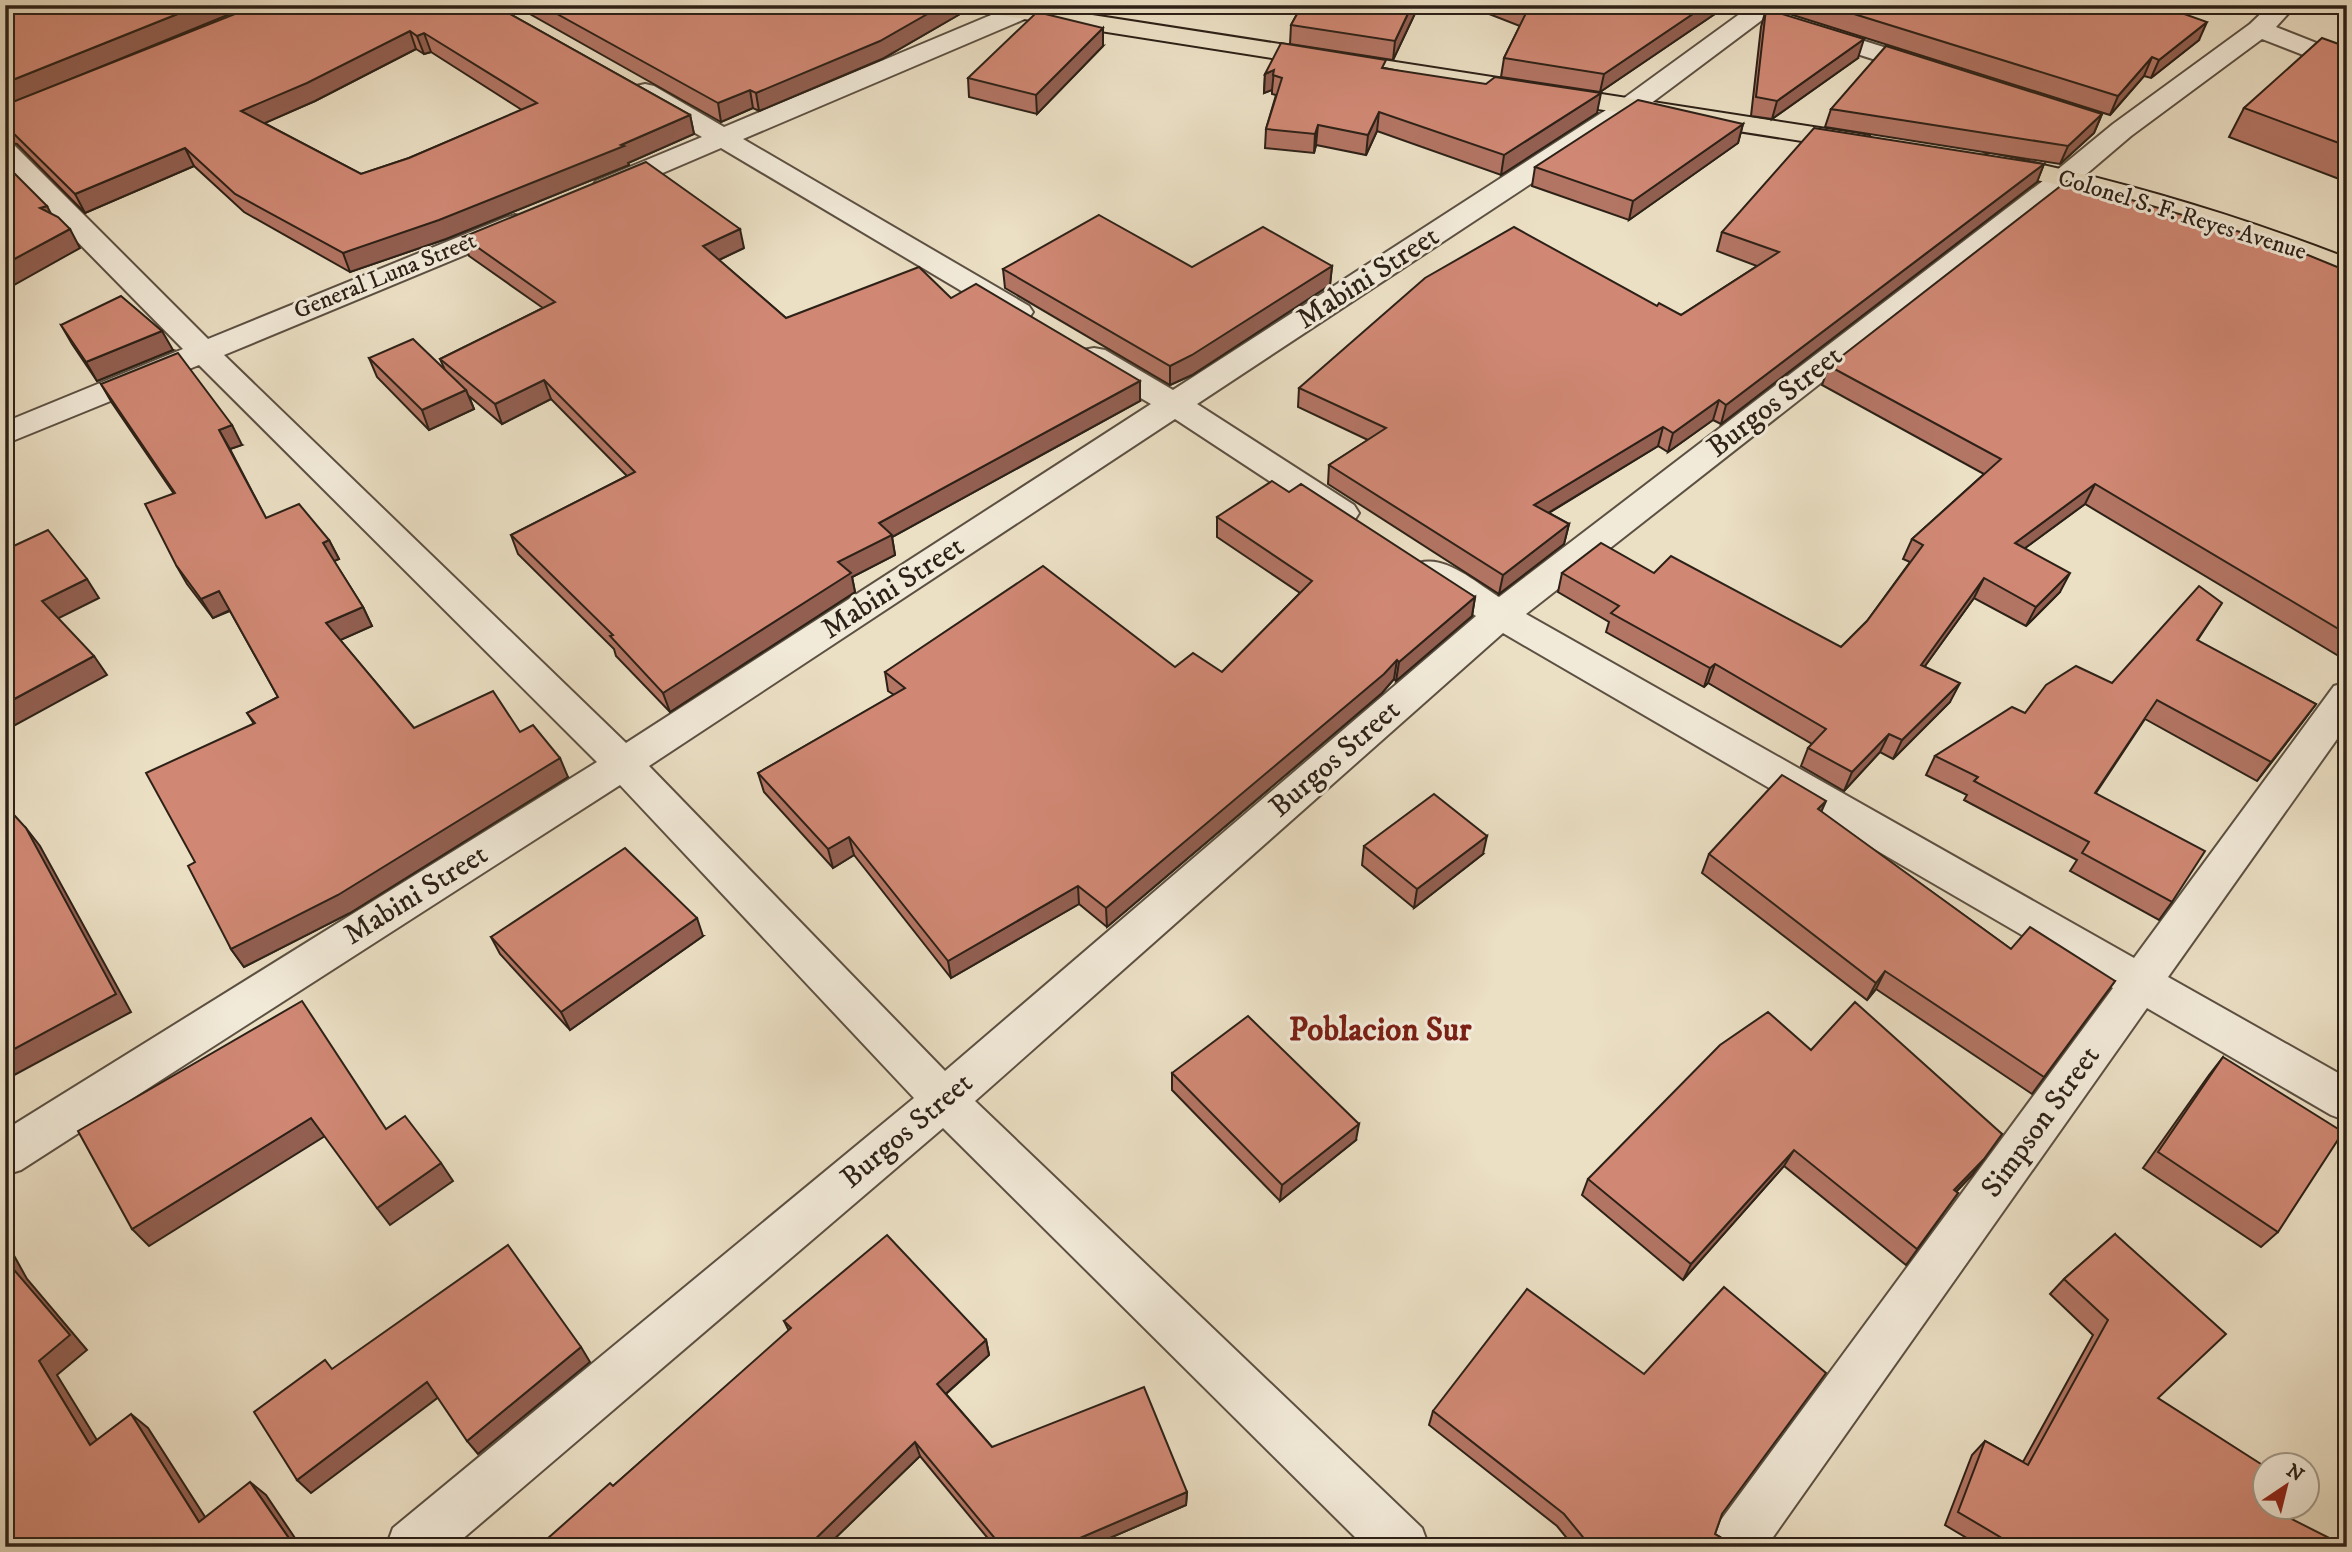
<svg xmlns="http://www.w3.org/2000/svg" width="2352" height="1552" font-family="'IM FELL DW Pica',serif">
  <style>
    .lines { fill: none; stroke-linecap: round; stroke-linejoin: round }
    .minor-casing { stroke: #5c5042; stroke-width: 4 }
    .major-casing { stroke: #2d2117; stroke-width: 4 }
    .minor { fill: #f2ead9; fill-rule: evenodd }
    .major { fill: #ebdfc4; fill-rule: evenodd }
    .wall { fill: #b37564; stroke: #2d2117; stroke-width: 2; fill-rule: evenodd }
    .shaded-wall { fill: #925f51; stroke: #2d2117; stroke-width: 2 }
    .building { fill: #d08874; stroke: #2d2117; stroke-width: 2; fill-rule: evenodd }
    .labels { text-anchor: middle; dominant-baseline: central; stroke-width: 6; stroke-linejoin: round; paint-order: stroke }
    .far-street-label { font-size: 24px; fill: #2d2117; stroke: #f2ead9 }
    .street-label { font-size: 30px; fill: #2d2117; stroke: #f2ead9 }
    .quarter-label { font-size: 33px; font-weight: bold; fill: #7a1f14; stroke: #f2ead9 }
  </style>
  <rect width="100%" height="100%" fill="#ebdfc4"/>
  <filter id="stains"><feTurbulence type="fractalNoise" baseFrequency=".00286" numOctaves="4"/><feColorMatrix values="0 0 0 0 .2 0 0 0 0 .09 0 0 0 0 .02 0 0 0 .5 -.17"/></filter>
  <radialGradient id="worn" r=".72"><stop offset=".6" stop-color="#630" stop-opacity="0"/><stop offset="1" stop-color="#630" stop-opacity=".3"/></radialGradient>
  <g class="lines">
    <g class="minor-casing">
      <g id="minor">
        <path d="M1015 5H1049L1046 10 743 139 1029 306 1033 312 1029 318 1018 321 1007 318 721 148 616 193 606 195 596 193 592 187 596 181 702 137 636 98 632 92 636 86 645 84 654 86 724 127Z"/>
        <path d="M1752 5H1782L1638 113 1197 404 1354 505 1359 513 1354 521 1342 524 1330 521 1175 419 649 766 945 1071 1476 616 1419 579 1414 571 1419 563C1446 555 1476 583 1499 597L2057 170 2113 124 2250 24 2270 5H2296L2276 27 2347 55V72L2262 39 2131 136 2077 182 1526 614 2134 958 2334 686 2347 682V725L2168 977 2347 1078V1121L2331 1115 2147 1008 1766 1547H1708L1715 1528 2113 988 1503 633 975 1101 1422 1528 1429 1547H1365L943 1128 453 1547H386L393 1528 914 1098 620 785 21 1170 5 1175V1130L597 762 199 365 5 444V422L183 349 5 168V144L15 146 208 339 505 218 515 215 525 218 529 224 525 230 224 355 626 743 1151 404 1083 364 1079 357 1083 350 1094 348 1105 350 1173 390 1620 101Z"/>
        <path d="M1813 25 1938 64 1942 69 1938 74 1929 77 1804 37 1801 32 1804 27Z"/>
      </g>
    </g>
    <g class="major-casing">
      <g id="major">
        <path d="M967 5H1028L1859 134 1869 136 1872 142 1869 148 1859 150 979 12 970 10Z"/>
        <path d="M1991 154C2113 178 2231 213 2347 258V277L2162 212 2078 189 1981 168 1977 162 1981 156Z"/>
      </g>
    </g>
    <use href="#minor" class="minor"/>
    <use href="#major" class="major"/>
  </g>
  <g class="wall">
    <path d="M5 5H252L48 88 494 5 690 115 694 134 628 163 629 165 446 239 350 272 244 212 194 166 85 213 17 144 5 142ZM416 49 424 54 431 52 522 110 409 158 361 174 264 123 315 101Z"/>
    <path d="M514 5H967V10L882 59 759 111 753 108 721 122Z"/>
    <path d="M1302 5H1419L1393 60 1290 44 1291 25Z"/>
    <path d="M1466 5H1728L1600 92 1501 77 1504 58 1520 26Z"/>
    <path d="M1781 5H2159L2199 40 2151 78 2144 76 2110 115 1780 11Z"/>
    <path d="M1766 9 1858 58 1772 119 1751 116 1761 27Z"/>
    <path d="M1103 46 1037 114 969 97 968 78Z"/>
    <path d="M2347 47V182L2229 137 2244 108Z"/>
    <path d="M1385 68 1597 113 1501 175 1377 131 1366 155 1316 145 1314 153 1265 148 1266 129 1276 95 1272 94V90L1264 93 1265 74Z"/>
    <path d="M1831 109 2102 114 2094 133 2060 164 1825 127Z"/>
    <path d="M1743 124 1738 143 1629 220 1532 186 1535 167Z"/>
    <path d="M2044 164 2037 182 1721 424 1713 420 1668 452 1658 446 1549 513 1569 524 1564 544 1499 594 1328 484 1329 465 1368 440 1298 407 1299 388 1657 306 1681 315 1757 266 1717 251 1722 232Z"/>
    <path d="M463 237 744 248 719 260 786 318 951 298 1140 401 892 537 895 555 852 577 855 592 670 712 616 656 614 649 518 554 511 535 627 476 551 399 502 424 469 396 474 409 429 430 377 377 369 358 444 368 440 359 543 308 469 256Z"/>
    <path d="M1332 266 1330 285 1192 375 1170 385 1005 288 1003 269Z"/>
    <path d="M2347 271V661L2085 504 2025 548 2060 592 2026 626 1974 598 1925 666 1950 702 1893 759 1880 752 1844 791 1801 766 1808 748 1812 744 1708 683 1704 687 1606 632 1609 622 1558 592 1562 573H1654L1841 647 1867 621 1910 562 1903 559 1912 539 1984 474 1822 385 1829 366Z"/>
    <path d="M61 325 173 350 97 381 72 344Z"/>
    <path d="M101 384 242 445 230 449 266 518 329 540 339 559 334 561 363 607 372 626 340 640 414 728 520 732 568 777 350 913 244 967 231 949 195 862 254 724 247 713 278 697 230 611 213 618 187 584 176 565 174 494 112 403Z"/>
    <path d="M1289 492 1475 597 1472 616 1396 681 1394 679 1382 693 1107 927 1079 904 951 978 854 855 833 868 764 792 758 773 894 695 888 691 885 672 1175 667 1222 672 1300 593 1217 537V517Z"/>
    <path d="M2222 603 2197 641 2316 704 2257 781 2145 719 2096 793 2172 902 2159 920 2070 871 2077 860 1964 800 1967 795 1926 775 1935 756 2025 713 2112 683Z"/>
    <path d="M1821 812 2011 949 2115 981 2032 1094 1876 989 1867 1000 1702 873 1709 854Z"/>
    <path d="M1364 846 1483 854 1414 908 1362 865Z"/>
    <path d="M703 936 570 1030 500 954 491 937Z"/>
    <path d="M1811 1050 2002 1134 1972 1175 1956 1192 1958 1193 1906 1265 1784 1166 1683 1280 1582 1195 1588 1179Z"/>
    <path d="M2223 1057 2278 1232 2261 1247 2143 1168 2209 1075Z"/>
    <path d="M1172 1073 1356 1140 1280 1201 1172 1090Z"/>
    <path d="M2115 1234 2158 1398 2264 1507 2347 1547H1982L1945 1525 1972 1455 1985 1441 2023 1462 2093 1335 2050 1294 2064 1279Z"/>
    <path d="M784 1321 986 1340 989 1355 946 1394 992 1447 1187 1492 1186 1505 1089 1547H995L920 1456 826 1547H538L613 1486 789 1331Z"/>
    <path d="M1433 1411 1722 1514 1715 1534 1720 1537 1713 1547H1574L1557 1526 1429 1425Z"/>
  </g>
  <g class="shaded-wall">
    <path d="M200 5H252L5 106V83Z"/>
    <path d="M943 5H967V10L882 59 759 111 756 93Z"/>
    <path d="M1412 5H1419L1393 60 1395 41Z"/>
    <path d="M1706 5H1728L1600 92 1604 74Z"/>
    <path d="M2207 22 2199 40 2151 78 2159 60Z"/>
    <path d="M1103 28V46L1037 114 1036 95Z"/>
    <path d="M410 31 416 49 315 101 249 130 241 111Z"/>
    <path d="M424 33 431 52 424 54 417 36Z"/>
    <path d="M1864 39 1858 58 1772 119 1777 101Z"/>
    <path d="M2152 57 2144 76 2110 115 2118 96Z"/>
    <path d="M1274 70 1272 90 1264 93 1265 74Z"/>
    <path d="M750 90 753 108 721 122 718 103Z"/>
    <path d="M1601 93 1597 113 1501 175 1504 155Z"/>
    <path d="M1379 112 1377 131 1366 155 1368 135Z"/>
    <path d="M2102 114 2094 133 2060 164 2068 146Z"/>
    <path d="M690 115 694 134 628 163 629 165 446 239 350 272 343 253 621 145Z"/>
    <path d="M1743 124 1738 143 1629 220 1633 201Z"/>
    <path d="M1318 125 1316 145 1314 153 1315 134Z"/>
    <path d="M185 148 194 166 85 213 75 194Z"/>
    <path d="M2044 164 2037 182 1721 424 1726 405Z"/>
    <path d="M47 206 57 225 40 208Z"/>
    <path d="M70 229 80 248 5 290V264Z"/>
    <path d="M740 229 744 248 708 265 703 246Z"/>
    <path d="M1332 266 1330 285 1192 375 1170 385V366Z"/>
    <path d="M162 331 173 350 97 381 86 362Z"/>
    <path d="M544 380 551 399 502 424 495 404Z"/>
    <path d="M1140 381V401L892 537 895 555 852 577 855 592 670 712 663 693 838 562 879 523Z"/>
    <path d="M466 390 474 409 429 430 422 410Z"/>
    <path d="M1719 400 1713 420 1668 452 1673 433Z"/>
    <path d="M232 425 242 445 230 449 219 430Z"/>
    <path d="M1663 427 1658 446 1530 524 1534 505Z"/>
    <path d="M2095 484 2085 504 2006 562 2015 543Z"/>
    <path d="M1569 524 1564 544 1499 594 1503 575Z"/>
    <path d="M329 540 339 559 332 562 323 543Z"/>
    <path d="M2070 573 2060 592 2026 626 2036 607Z"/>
    <path d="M1984 578 1974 598 1912 684 1921 665Z"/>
    <path d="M87 579 99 598 55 620 42 601Z"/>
    <path d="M219 591 230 610 213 618 201 599Z"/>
    <path d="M1475 597 1472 616 1396 681 1399 662Z"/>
    <path d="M363 607 372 626 336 642 326 623Z"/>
    <path d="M94 656 107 675 8 729 5 725V704Z"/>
    <path d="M1397 660 1394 679 1382 693 1107 927 1106 908Z"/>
    <path d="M1715 664 1708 683 1704 687 1710 668Z"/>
    <path d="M1960 683 1950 702 1893 759 1902 740Z"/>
    <path d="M2316 704 2302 723 2257 781 2271 762Z"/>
    <path d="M1889 734 1880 752 1844 791 1852 772Z"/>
    <path d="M560 758 568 777 350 913 244 967 231 949Z"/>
    <path d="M1826 801 1818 819V809Z"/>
    <path d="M26 828 40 846 131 1012 5 1080V1054Z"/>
    <path d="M1487 836 1483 854 1414 908 1417 889Z"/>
    <path d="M849 837 854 855 833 868 828 849Z"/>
    <path d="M1078 886 1079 904 951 978 948 961Z"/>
    <path d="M697 918 703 936 570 1030 561 1012Z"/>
    <path d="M1885 971 1876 989 1867 1000 1876 983Z"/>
    <path d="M311 1118 325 1136 149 1246 132 1229Z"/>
    <path d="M1359 1124 1356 1140 1280 1201 1282 1185Z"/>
    <path d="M1794 1150 1784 1166 1683 1280 1691 1264Z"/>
    <path d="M1984 1159 1972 1175 1942 1206 1954 1190Z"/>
    <path d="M441 1163 453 1181 390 1225 377 1208Z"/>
    <path d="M5 1246 12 1252 27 1279 87 1350 57 1375 108 1458 90 1445 39 1361 9 1264 5 1258Z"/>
    <path d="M986 1340 989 1355 941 1398 937 1384Z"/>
    <path d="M581 1347 590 1362 478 1454 467 1441Z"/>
    <path d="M427 1382 440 1396 311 1493 297 1480Z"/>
    <path d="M131 1414 148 1428 216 1534 199 1522Z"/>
    <path d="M915 1442 920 1456 826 1547H807Z"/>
    <path d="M250 1482 266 1495 301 1547H295Z"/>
    <path d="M1187 1492 1186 1505 1089 1547H1059Z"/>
  </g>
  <g class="building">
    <path d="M5 5H200L5 83Z"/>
    <path d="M258 5H494L690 115 621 145 624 146 439 220 343 253 235 194 185 148 75 194 5 125V105ZM410 31 417 36 424 33 537 103 409 158 361 174 241 111 307 83Z"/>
    <path d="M541 5H943L880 41 756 93 750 90 718 103Z"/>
    <path d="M1302 5H1412L1395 41 1291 25Z"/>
    <path d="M1517 5H1706L1604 74 1504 58 1528 9Z"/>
    <path d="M1825 5H2159L2207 22 2159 60 2152 57 2118 96Z"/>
    <path d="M1766 9 1864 39 1777 101 1756 97Z"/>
    <path d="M1037 12 1103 28 1036 95 968 78Z"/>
    <path d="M2322 38 2347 47V146L2244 108Z"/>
    <path d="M1281 43 1386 60 1382 68 1486 84 1495 77 1601 93 1504 155 1379 112 1368 135 1318 125 1315 134 1266 129 1282 78 1273 75 1274 70 1265 74Z"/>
    <path d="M1886 46 2102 114 2068 146 1831 109Z"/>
    <path d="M1638 100 1743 124 1633 201 1535 167Z"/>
    <path d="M1814 128 2044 164 1726 405 1719 400 1673 433 1663 427 1534 505 1569 524 1503 575 1329 465 1386 428 1299 388 1425 278 1514 227 1657 306 1659 303 1681 315 1779 252 1722 232Z"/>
    <path d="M646 162 740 229 703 246 786 318 919 267 951 298 976 284 1140 381 879 523 892 535 838 562 851 573 663 693 610 636 613 635 511 535 635 472 544 380 495 404 440 359 555 302 463 237Z"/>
    <path d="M5 164 47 206 40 208 58 217 70 229 5 264Z"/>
    <path d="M2067 181 2281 244 2347 271V634L2095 484 2015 543 2070 573 2036 607 1984 578 1921 665 1960 683 1902 740 1889 734 1852 772 1808 748 1826 729 1715 664 1710 668 1611 613 1619 606 1562 573 1601 543 1654 573 1671 556 1841 647 1867 621 1923 545 1912 539 2001 459 1829 366Z"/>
    <path d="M1099 215 1192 267 1263 227 1332 266 1192 355 1170 366 1003 269Z"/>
    <path d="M121 296 162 331 86 362 61 325Z"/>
    <path d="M413 339 466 390 422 410 369 358Z"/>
    <path d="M178 353 232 425 219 430 266 518 299 504 329 540 323 543 363 607 326 623 414 728 493 691 520 732 533 725 560 758 338 895 231 949 188 866 195 862 146 773 255 723 247 713 278 697 219 591 201 599 176 565 145 504 175 493 101 384Z"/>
    <path d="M1272 481 1289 492 1301 484 1475 597 1399 662 1397 660 1384 674 1106 908 1078 886 948 961 849 837 828 849 758 773 905 688 885 672 1043 566 1175 667 1193 653 1222 672 1312 581 1217 517Z"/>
    <path d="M48 530 87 579 42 601 94 656 5 704V550Z"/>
    <path d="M2199 586 2222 603 2197 640 2316 704 2271 762 2157 700 2095 793 2205 851 2172 902 2082 853 2089 842 1974 781 1978 777 1935 756 2012 707 2025 713 2046 685 2076 666 2112 683Z"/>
    <path d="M1782 775 1826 801 1818 809 2011 949 2030 927 2115 981 2044 1077 1885 971 1876 983 1709 854Z"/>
    <path d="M1434 794 1487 836 1417 889 1364 846Z"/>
    <path d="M5 805 26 828 116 994 5 1054Z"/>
    <path d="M625 848 697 918 561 1012 491 937Z"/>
    <path d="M302 1001 386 1129 405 1116 441 1163 377 1208 311 1118 132 1229 78 1131Z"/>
    <path d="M1855 1002 2002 1134 1984 1159 1954 1190 1958 1193 1917 1249 1794 1150 1691 1264 1588 1179 1720 1045 1768 1012 1811 1050Z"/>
    <path d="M1248 1016 1359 1124 1282 1185 1172 1073Z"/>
    <path d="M2223 1057 2343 1132 2278 1232 2158 1152Z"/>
    <path d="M2115 1234 2226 1334 2158 1398 2264 1466V1507H2268L2347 1547H2017L1958 1512 1985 1441 2028 1465 2108 1320 2064 1279Z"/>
    <path d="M887 1235 986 1340 937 1384 992 1447 1144 1387 1187 1492 1059 1547H1002L915 1442 807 1547H538L610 1483 613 1486 791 1328 784 1321Z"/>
    <path d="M508 1245 581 1347 467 1441 427 1382 297 1480 254 1412 325 1360 332 1369Z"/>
    <path d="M5 1258 9 1264 70 1335 39 1361 90 1445 131 1414 199 1522 250 1482 295 1547H5Z"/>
    <path d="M1724 1287 1826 1373 1722 1514 1715 1534 1720 1537 1710 1547H1591L1564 1514 1433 1411 1527 1289 1644 1374Z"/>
  </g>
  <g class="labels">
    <g class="far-street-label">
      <text transform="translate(2182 215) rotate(17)">Colonel S. F. Reyes Avenue</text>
      <text transform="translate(385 276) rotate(-22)">General Luna Street</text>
    </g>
    <g class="street-label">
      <text transform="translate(1368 278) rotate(-33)">Mabini Street</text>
      <text transform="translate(1775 402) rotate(-38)">Burgos Street</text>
      <text transform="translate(893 588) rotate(-33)">Mabini Street</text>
      <text transform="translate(1335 759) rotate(-41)">Burgos Street</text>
      <text transform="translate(416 895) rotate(-32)">Mabini Street</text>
      <text transform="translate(2041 1122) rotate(-54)">Simpson Street</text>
      <text transform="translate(907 1131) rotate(-40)">Burgos Street</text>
    </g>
    <g class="quarter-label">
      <text x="1380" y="1030">Poblacion Sur</text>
    </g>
  </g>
  <rect width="2352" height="1552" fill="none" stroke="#ebdfc4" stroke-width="28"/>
  <rect x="7" y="7" width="2338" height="1538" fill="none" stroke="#2d2117" stroke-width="3.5"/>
  <rect x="14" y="14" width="2324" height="1524" fill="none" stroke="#2d2117" stroke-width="2"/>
  <g transform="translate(2286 1486) rotate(35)"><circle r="33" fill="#f2ead9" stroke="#a39a8b" stroke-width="2"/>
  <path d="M0-5L12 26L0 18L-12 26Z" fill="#8f2418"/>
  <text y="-10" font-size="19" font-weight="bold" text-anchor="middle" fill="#2d2117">N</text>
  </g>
  <rect width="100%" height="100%" filter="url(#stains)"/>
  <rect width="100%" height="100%" fill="url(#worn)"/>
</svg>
